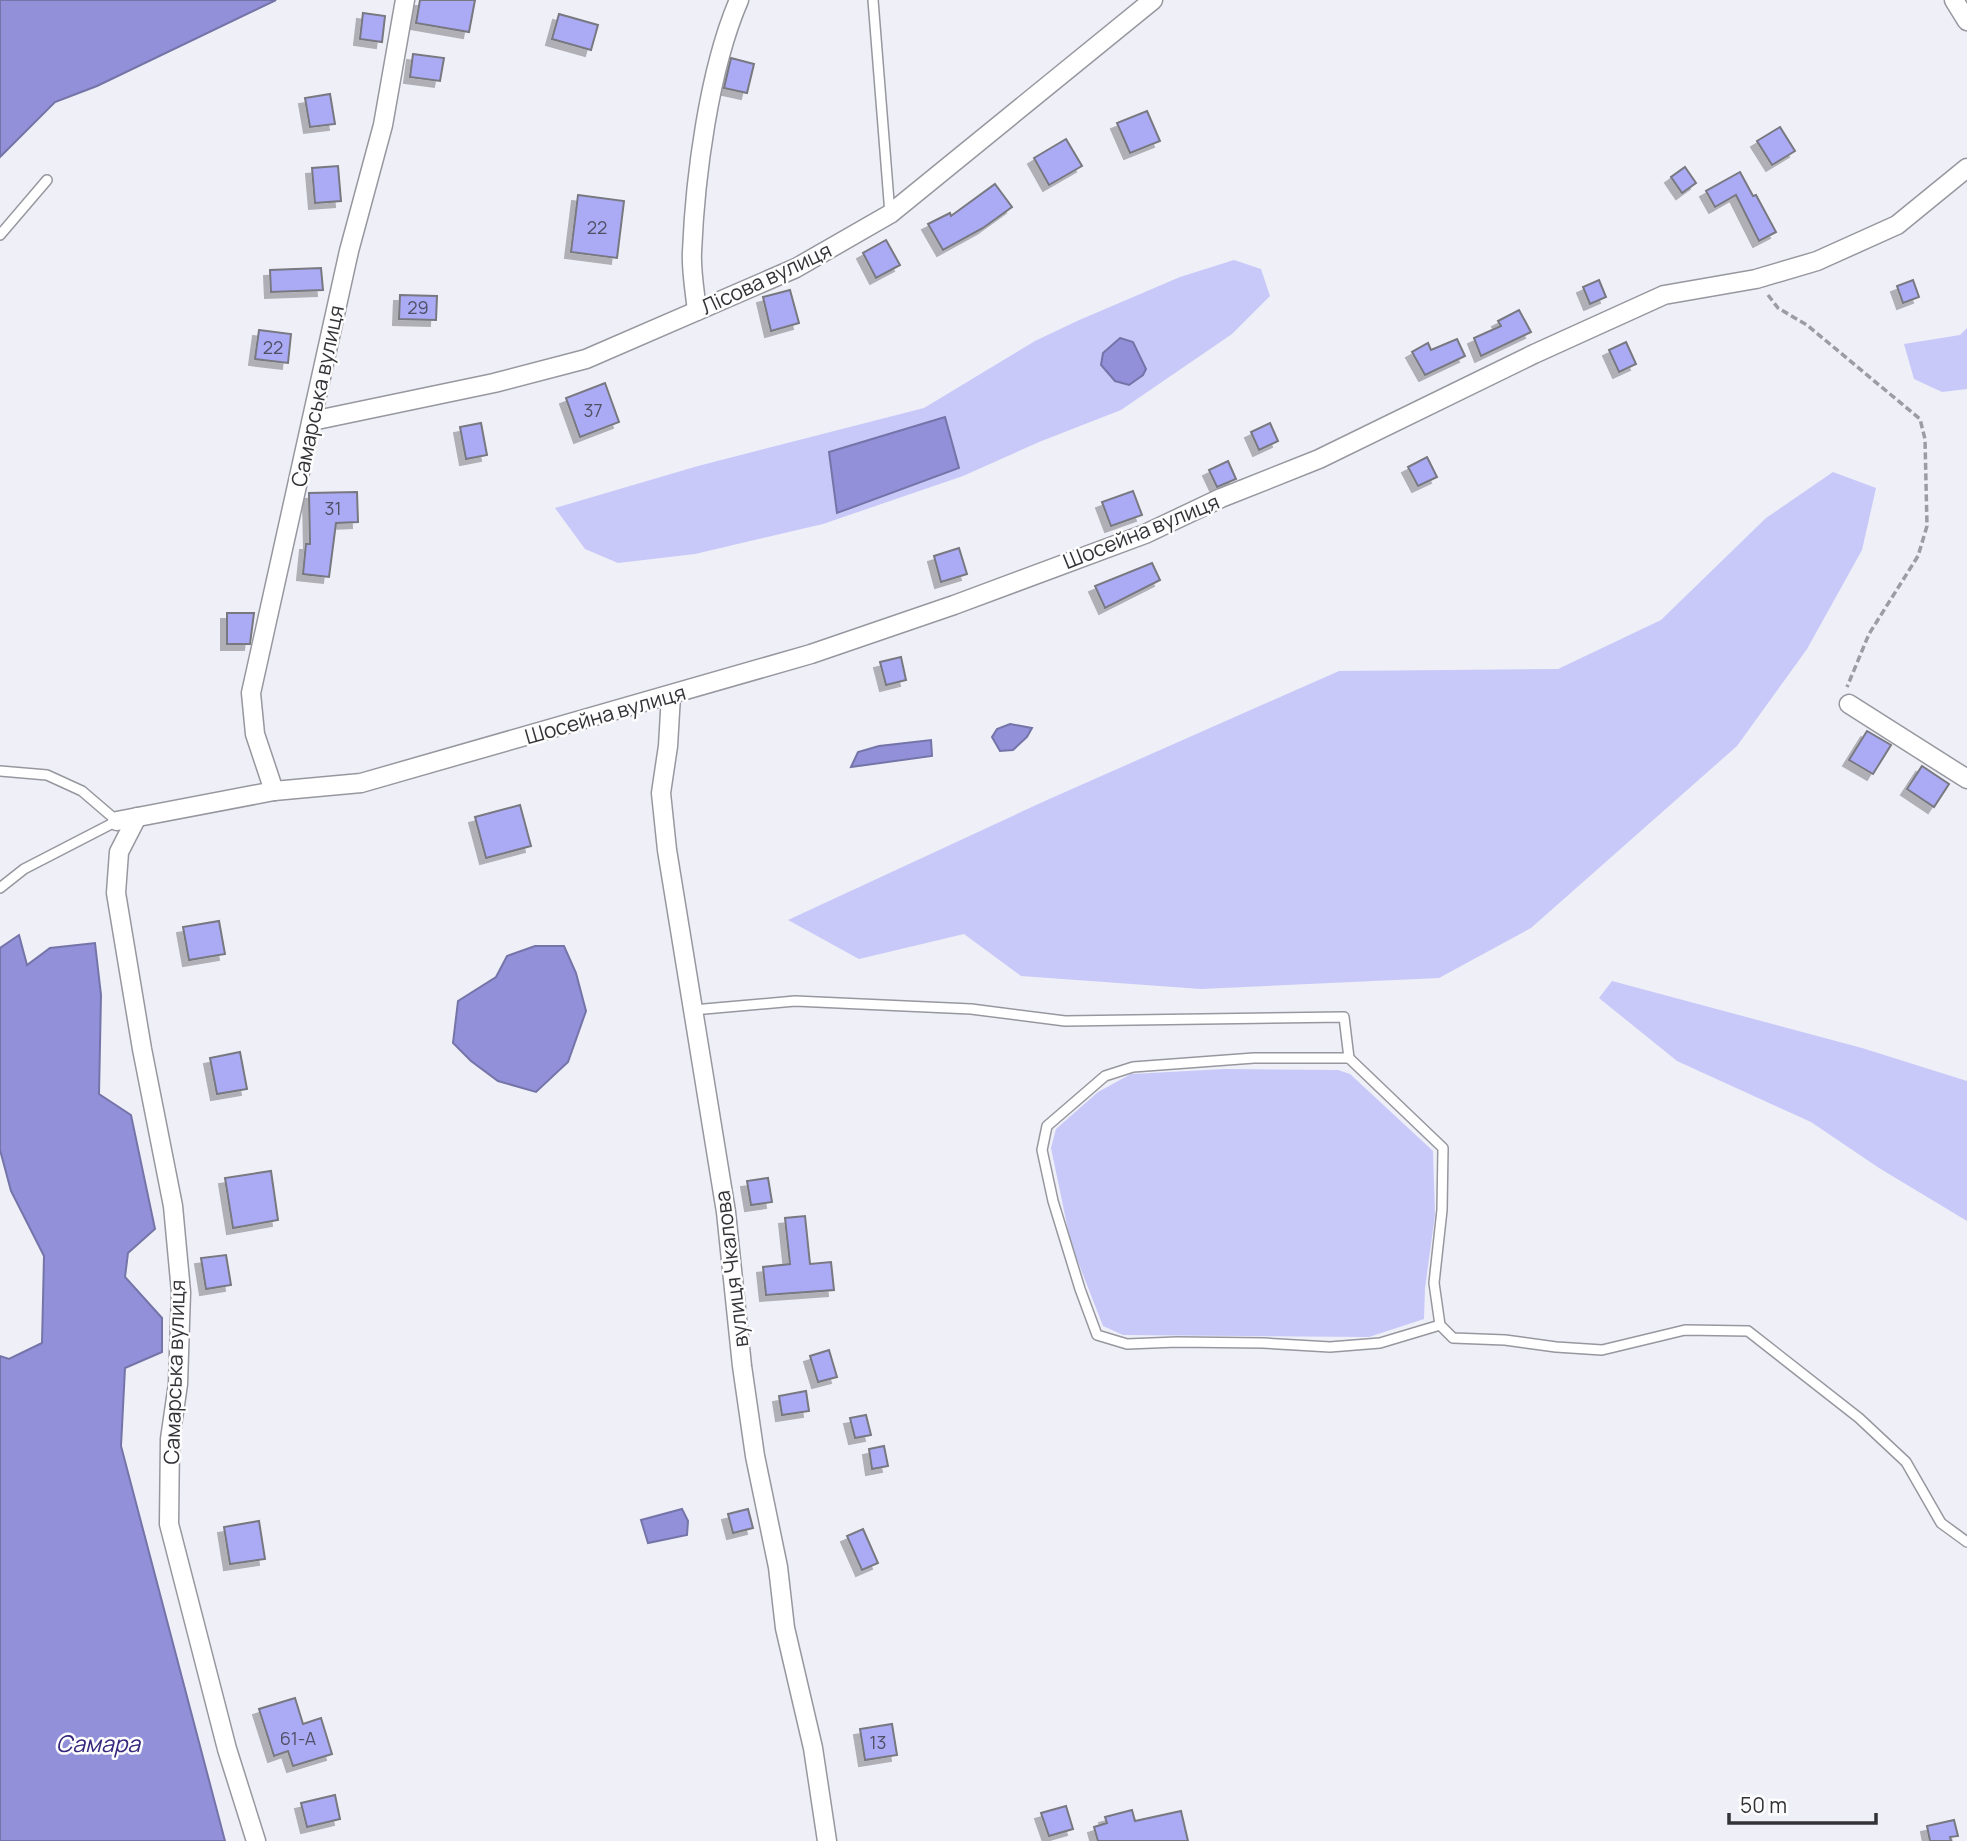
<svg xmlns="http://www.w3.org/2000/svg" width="1967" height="1841" font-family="Manrope,sans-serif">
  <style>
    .green { fill: #c8c9f9 }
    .water { fill: #9190d9; stroke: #7574a8; stroke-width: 2 }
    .building { fill: #abaaf5; stroke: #787880; stroke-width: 2; filter: url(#shadow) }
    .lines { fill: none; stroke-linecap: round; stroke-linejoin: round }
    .service-casing { stroke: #97979f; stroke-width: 12 }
    .minor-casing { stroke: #97979f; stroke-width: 21 }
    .path { stroke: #9c9ca2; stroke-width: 3.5; stroke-dasharray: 7 3.5; stroke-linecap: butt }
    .service { stroke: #fff; stroke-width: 9 }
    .minor { stroke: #fff; stroke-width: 18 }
    .labels { text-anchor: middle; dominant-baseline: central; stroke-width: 5; stroke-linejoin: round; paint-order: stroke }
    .number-label { font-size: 18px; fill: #515166 }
    .street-label { font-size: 21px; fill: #333337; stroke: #fdfdfe }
    .water-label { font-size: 23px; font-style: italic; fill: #35287d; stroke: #fdfdfe }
  </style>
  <defs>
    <filter id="shadow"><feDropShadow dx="-6" dy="6" stdDeviation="0" flood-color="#0004"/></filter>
  </defs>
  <rect width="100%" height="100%" fill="#eeeff7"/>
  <g class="green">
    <path d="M1234 260 1261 269 1270 296 1232 334 1121 410 1039 442 963 476 823 524 695 554 618 563 585 549 555 508 698 466 924 408 1035 341 1077 321 1180 277Z"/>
    <path d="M1967 328V389L1942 392 1914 379 1904 344 1960 335Z"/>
    <path d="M1833 472 1876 488 1862 550 1807 649 1737 746 1531 928 1439 978 1201 989 1021 976 964 934 859 959 788 920 1047 800 1339 671 1558 669 1661 620 1766 518Z"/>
    <path d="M1612 981 1862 1048 1967 1081V1221L1879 1168 1811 1122 1677 1061 1599 998Z"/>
    <path d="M1225 1069 1338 1070 1350 1074 1433 1151 1435 1215 1425 1288 1424 1319 1369 1337 1123 1335 1103 1326 1071 1244 1051 1148 1056 1129 1098 1092 1131 1074Z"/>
  </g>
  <g class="water">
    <path d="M0 0H276L97 86 55 102 0 157Z"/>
    <path d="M1120 338 1133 342 1146 369 1143 375 1129 385 1115 381 1101 365 1103 353Z"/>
    <path d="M945 417 959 468 837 513 829 452Z"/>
    <path d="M1010 724 1032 728 1027 737 1013 750 1000 751 992 737 997 729Z"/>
    <path d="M931 740 932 756 851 767 858 752 879 746Z"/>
    <path d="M19 935 27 965 50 948 95 943 101 995 99 1094 131 1115 155 1229 128 1253 125 1277 162 1318V1352L125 1368 121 1446 225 1841H0V1356L9 1359 42 1343 44 1256 11 1191 0 1150V948Z"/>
    <path d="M535 946H564L576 973 586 1011 568 1062 536 1092 498 1081 471 1061 453 1043 458 1001 496 977 507 956Z"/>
    <path d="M682 1509 688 1521 687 1535 648 1543 641 1520Z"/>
  </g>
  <g class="building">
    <path d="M420 0H475L469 32 416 23Z"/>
    <path d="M363 13 385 16 382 42 360 39Z"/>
    <path d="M559 14 598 25 591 50 552 39Z"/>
    <path d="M413 54 444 58 440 81 410 77Z"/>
    <path d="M731 58 754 64 747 93 724 88Z"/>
    <path d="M330 94 335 124 310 127 305 98Z"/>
    <path d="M1147 111 1160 141 1130 153 1117 123Z"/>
    <path d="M1780 127 1795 151 1772 165 1757 141Z"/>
    <path d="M1066 139 1082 166 1049 185 1034 158Z"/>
    <path d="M338 166 341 201 315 203 312 168Z"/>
    <path d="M1685 167 1696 183 1682 193 1671 177Z"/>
    <path d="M1740 172 1753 196 1756 195 1776 232 1759 241 1736 195 1715 207 1706 191Z"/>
    <path d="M995 184 1012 207 983 228 943 250 928 224 950 213 951 216Z"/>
    <path d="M578 195 624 201 617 258 571 252Z"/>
    <path d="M886 240 900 265 876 278 863 253Z"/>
    <path d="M321 268 323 290 271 292 270 270Z"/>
    <path d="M1599 280 1606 297 1590 304 1583 287Z"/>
    <path d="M1913 280 1919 297 1903 303 1897 286Z"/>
    <path d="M790 290 799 323 771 331 763 297Z"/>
    <path d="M400 295 437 296 436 320 399 319Z"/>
    <path d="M1519 310 1531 332 1481 356 1474 338 1501 326 1498 321Z"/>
    <path d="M259 330 291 334 288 363 255 359Z"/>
    <path d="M1457 339 1465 356 1425 375 1412 352 1428 343 1431 350Z"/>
    <path d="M1626 342 1636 364 1619 372 1609 350Z"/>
    <path d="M605 383 619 422 580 437 566 398Z"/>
    <path d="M481 423 487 455 466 459 460 427Z"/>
    <path d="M1270 423 1278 441 1259 450 1251 432Z"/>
    <path d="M1427 457 1437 477 1418 486 1408 467Z"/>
    <path d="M1228 461 1236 479 1217 487 1209 470Z"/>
    <path d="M1133 491 1142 515 1111 526 1102 502Z"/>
    <path d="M357 492 358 522 336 523 329 577 303 574 306 544H310L309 493Z"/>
    <path d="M959 548 967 574 941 582 934 556Z"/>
    <path d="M1152 563 1160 580 1105 608 1095 586Z"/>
    <path d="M227 613H254L250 644H227Z"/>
    <path d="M901 657 906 680 886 685 880 662Z"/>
    <path d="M1867 731 1891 745 1873 774 1849 760Z"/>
    <path d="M1922 766 1949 784 1934 807 1907 789Z"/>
    <path d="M520 805 531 846 486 858 475 817Z"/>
    <path d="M219 921 225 954 189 960 183 927Z"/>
    <path d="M240 1052 247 1089 217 1094 210 1058Z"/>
    <path d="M271 1171 278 1220 233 1228 225 1178Z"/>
    <path d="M768 1178 772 1202 751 1205 747 1181Z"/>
    <path d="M805 1216 810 1264 831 1262 834 1290 766 1295 763 1267 790 1264 785 1218Z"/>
    <path d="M226 1255 231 1285 206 1289 201 1258Z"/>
    <path d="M829 1350 837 1377 818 1382 810 1356Z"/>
    <path d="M806 1391 809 1411 782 1415 779 1396Z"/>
    <path d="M866 1415 871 1435 855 1438 850 1418Z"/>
    <path d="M884 1446 888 1466 872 1469 869 1449Z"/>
    <path d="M748 1509 753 1528 733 1533 728 1514Z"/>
    <path d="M259 1521 265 1559 230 1564 224 1527Z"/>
    <path d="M863 1529 878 1563 862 1570 847 1536Z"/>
    <path d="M295 1698 303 1724 321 1718 332 1754 293 1766 288 1751 274 1756 259 1709Z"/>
    <path d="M892 1724 897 1755 865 1760 860 1729Z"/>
    <path d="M335 1795 340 1819 307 1827 301 1803Z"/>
    <path d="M1066 1806 1073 1829 1049 1836 1041 1813Z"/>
    <path d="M1132 1810 1135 1821 1181 1811 1188 1841H1098L1094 1827 1107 1823 1105 1817Z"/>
    <path d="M1954 1820 1958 1836 1950 1837 1951 1841H1930L1927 1826Z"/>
  </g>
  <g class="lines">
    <g class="service-casing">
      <g id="service">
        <path d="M873 0 890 214"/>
        <path d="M0 235 47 180"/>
        <path d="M0 771 47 775 82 791 117 821 24 869 0 888"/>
        <path d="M693 1010 795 1001 971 1009 1065 1021 1344 1017 1349 1058 1443 1148 1442 1210 1434 1283 1440 1325 1453 1338 1505 1340 1556 1347 1602 1350 1685 1330 1748 1331 1859 1418 1906 1462 1941 1523 1967 1542"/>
        <path d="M1349 1058H1254L1133 1067 1105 1076 1047 1126 1042 1150 1053 1201 1080 1289 1097 1335 1127 1344 1177 1342 1263 1343 1330 1347 1380 1343 1440 1325"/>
      </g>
    </g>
    <g class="minor-casing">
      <g id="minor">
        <path d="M1954 0 1967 21"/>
        <path d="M697 311C695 292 691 271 692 252 695 177 709 69 739 0"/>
        <path d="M312 421 494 383 586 359 796 268 890 214 1153 0"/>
        <path d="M671 695 668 746 661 793 667 850 726 1212 742 1366 755 1456 778 1567 785 1628 813 1748 827 1841"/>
        <path d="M1849 704 1967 779"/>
        <path d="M274 791 255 734 251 693 349 251 383 125 405 0"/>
        <path d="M137 817 119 852 116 893 142 1049 173 1206 181 1292 178 1384 170 1439 169 1524 227 1749 256 1841"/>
        <path d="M117 821 274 791 361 783 811 654 954 605 1145 534 1221 498 1319 459 1534 354 1664 295 1756 279 1817 261 1897 225 1967 168"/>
      </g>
    </g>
    <path class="path" d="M1768 295 1778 308 1807 325 1920 419 1925 439 1927 526 1918 556 1869 634 1847 687"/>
    <use href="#service" class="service"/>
    <use href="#minor" class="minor"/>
  </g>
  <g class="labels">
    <g class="number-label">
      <text x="597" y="227">22</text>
      <text x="418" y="307">29</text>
      <text x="273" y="347">22</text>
      <text x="593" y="410">37</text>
      <text x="333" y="508">31</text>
      <text x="298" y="1738">61-А</text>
      <text x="878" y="1742">13</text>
    </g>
    <g class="street-label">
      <text transform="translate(766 278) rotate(-25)">Лісова вулиця</text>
      <text transform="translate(317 396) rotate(-78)">Самарська вулиця</text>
      <text transform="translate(1141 531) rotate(-22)">Шосейна вулиця</text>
      <text transform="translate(605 714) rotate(-16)">Шосейна вулиця</text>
      <text transform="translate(731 1269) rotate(-97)">вулиця Чкалова</text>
      <text transform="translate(174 1372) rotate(-88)">Самарська вулиця</text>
    </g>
    <g class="water-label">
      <text x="98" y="1743">Самара</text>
    </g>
  </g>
  <path d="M1729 1813v10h147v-10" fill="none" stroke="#333337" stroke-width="3.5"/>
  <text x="1740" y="1813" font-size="21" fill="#333337" stroke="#fdfdfe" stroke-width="5" paint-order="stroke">50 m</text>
</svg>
